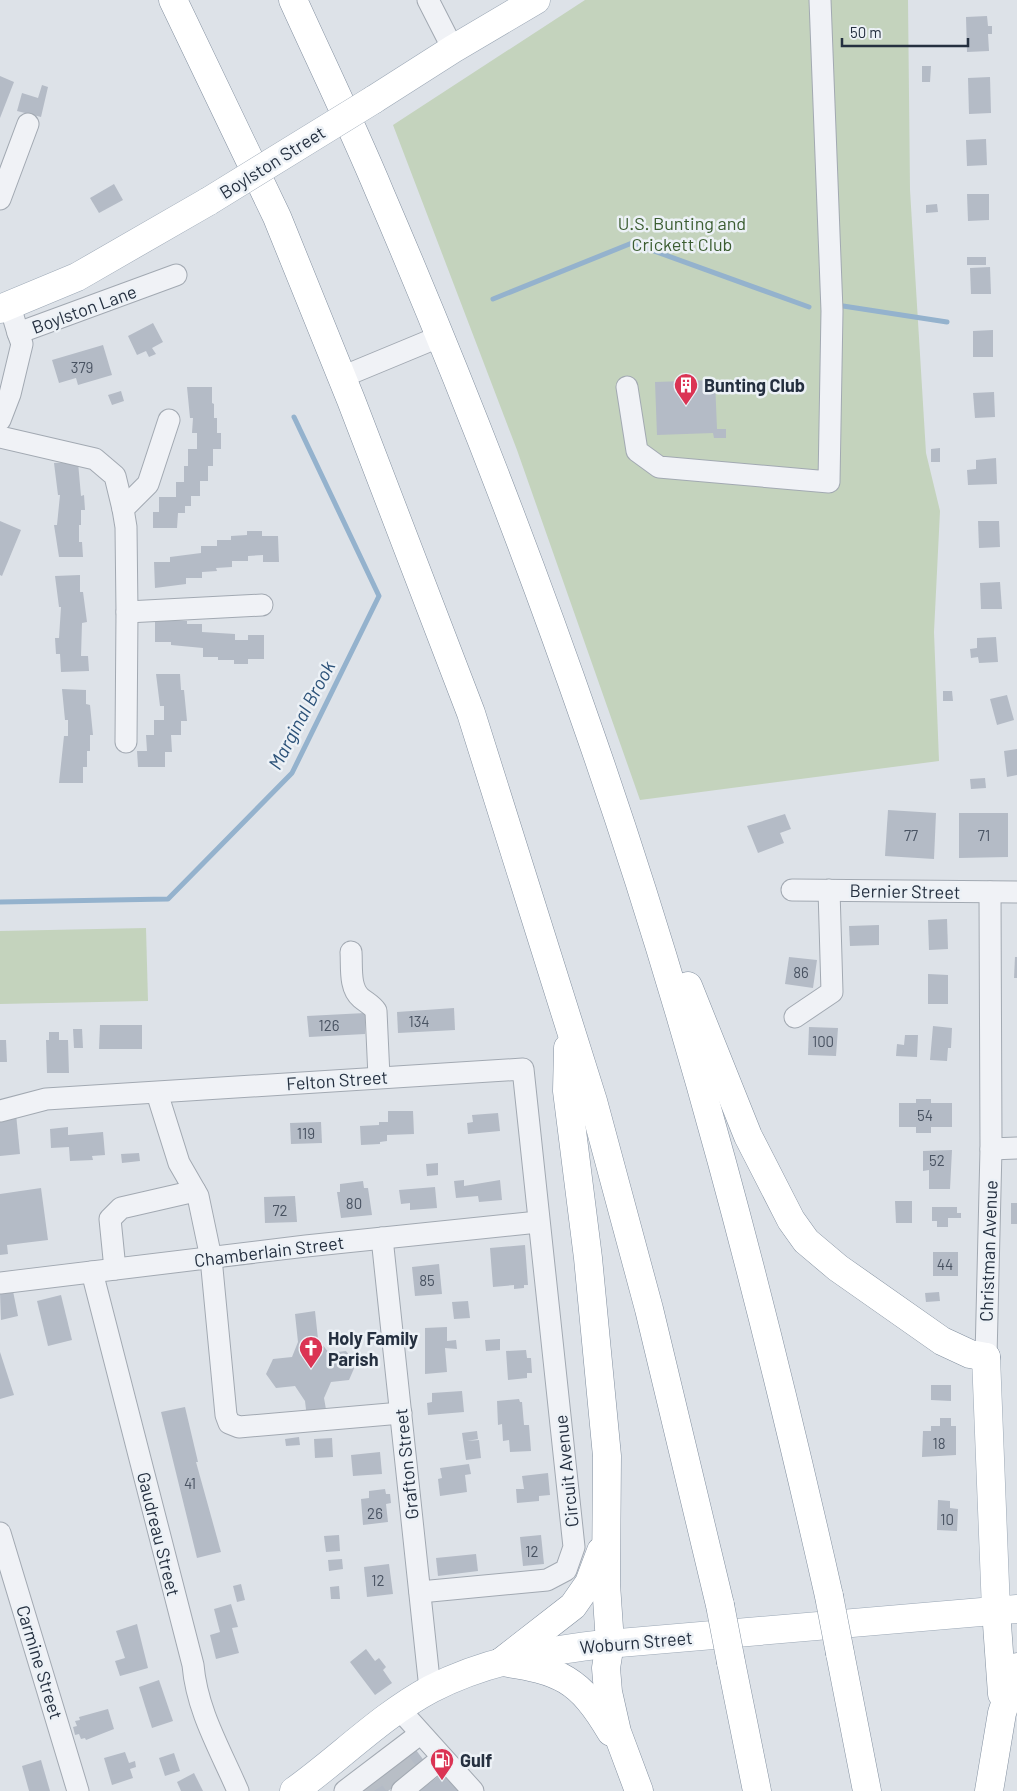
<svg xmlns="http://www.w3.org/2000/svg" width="1017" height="1791" font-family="Barlow,sans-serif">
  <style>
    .green { fill: #c4d3bd }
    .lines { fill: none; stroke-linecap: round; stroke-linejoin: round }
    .stream { stroke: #94b2cd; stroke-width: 5 }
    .building { fill: #b4bbc6 }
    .minor-tunnel { stroke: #b8bec6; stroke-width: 21; stroke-dasharray: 21 11; stroke-linecap: butt }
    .minor-casing { stroke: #a2a9b2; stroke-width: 23 }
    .major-casing { stroke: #9ba7b5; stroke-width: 29 }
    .highway-casing { stroke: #8390a0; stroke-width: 29 }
    .minor { stroke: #f0f2f6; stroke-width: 21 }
    .major { stroke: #fff; stroke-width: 28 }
    .highway { stroke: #fff; stroke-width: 28 }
    .major-bridge-casing { stroke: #9ba7b5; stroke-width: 29; stroke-linecap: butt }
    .highway-bridge-casing { stroke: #8390a0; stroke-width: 29; stroke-linecap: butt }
    .major-bridge { stroke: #fff; stroke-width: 28 }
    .highway-bridge { stroke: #fff; stroke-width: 28 }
    .labels { text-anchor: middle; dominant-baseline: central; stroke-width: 5; stroke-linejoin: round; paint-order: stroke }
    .number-label { font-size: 15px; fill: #495362 }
    .street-label { font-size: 18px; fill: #253040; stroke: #ecf1f6 }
    .park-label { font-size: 18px; fill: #3b5d31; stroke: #ecf1f6 }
    .poi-label { font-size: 18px; font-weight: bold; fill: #253040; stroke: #ecf1f6; text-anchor: start }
    .water-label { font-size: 19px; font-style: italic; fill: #2b5178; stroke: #ecf1f6 }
  </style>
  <rect width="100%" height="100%" fill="#dde2e8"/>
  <g class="green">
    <path d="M585 0H908L910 190 926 453 940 511 934 632 939 761 640 800 517 450 393 125Z"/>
    <path d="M146 928 148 1001 0 1004V931Z"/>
  </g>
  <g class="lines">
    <g class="stream">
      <path d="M493 299 632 243 809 307"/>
      <path d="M843 306 947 322"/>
      <path d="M0 902 168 899 292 773 379 596 294 417"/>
    </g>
  </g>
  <g class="building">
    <path d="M987 16 988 26H992V34H988L989 51 967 52 966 17Z"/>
    <path d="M922 66H931L930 82H922Z"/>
    <path d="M0 76 14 82 0 118Z"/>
    <path d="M990 77 991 113 969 114 968 78Z"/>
    <path d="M42 85 48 87 41 117 17 111 22 93 38 98Z"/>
    <path d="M986 139 987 165 967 166 966 140Z"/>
    <path d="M114 184 123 200 99 213 90 198Z"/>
    <path d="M967 194H989V220L968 221Z"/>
    <path d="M937 204 938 212 926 213V205Z"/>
    <rect x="967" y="257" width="19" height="8"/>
    <path d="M990 267 991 294H971L970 268Z"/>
    <path d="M153 323 163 342 152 348 156 354 149 357 146 351 137 355 128 336Z"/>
    <path d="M993 330V357H973V331Z"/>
    <path d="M103 345 112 375 78 385 76 378 59 383 52 360Z"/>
    <path d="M715 380 717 429H726V438H714L713 433 657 435 655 382Z"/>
    <path d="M187 387H212V403L214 404V418H217V433H221V449H213V466H208V481H200V496H191V506H185V513H178L177 528H153V512H159V497H176V482H184V466H188V449H197V433H192L193 418H190Z"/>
    <path d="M121 391 124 401 112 405 108 395Z"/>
    <path d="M994 392 995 417 975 418 973 393Z"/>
    <path d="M940 448V462H931V449Z"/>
    <path d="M996 458 997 484 968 485 967 470 976 469V460Z"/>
    <path d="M78 462 81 496 84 495 85 510H81V525H79V542H82L83 557H59L54 525H57L60 495H58L54 463Z"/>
    <path d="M0 521 21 530 2 576 0 575Z"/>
    <path d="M978 521H999L1000 547 979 548Z"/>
    <path d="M247 531H262V536H278L279 562H263V555L248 556V561H232V567L216 568 217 571 202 572V578H186V584L155 588 154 562H170V557L201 553V546H217V540H231V536L247 535Z"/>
    <path d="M80 575V592H83L87 622 82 623 81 656H88L89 671 61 672 60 654H56L55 638H59L61 607H59L55 576Z"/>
    <path d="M1000 582 1002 609H981L980 583Z"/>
    <path d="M155 619 187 621V624H202V632L235 634V640H248V635H264V659H248V664H234V660H218V657H203V648L171 645V642H155Z"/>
    <path d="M996 637 998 662 979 663 978 657 971 658 970 649 977 648V638Z"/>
    <path d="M156 674H180L181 690H184L187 721H181V735H171L172 752H165V767H138L137 751H147L146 735H154V720H164V706H160Z"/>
    <path d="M62 689 86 690V704L90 705 93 735H90V751H87V767H83V783H59L64 736H68V720H65Z"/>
    <path d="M943 691H952L953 701H943Z"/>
    <path d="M1007 695 1014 720 997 725 990 699Z"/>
    <path d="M1017 749V775L1007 777 1004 751Z"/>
    <path d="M985 778 986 788 971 789 970 779Z"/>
    <path d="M888 810 936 813 934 859 885 856Z"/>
    <path d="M959 813H1008V857L959 858Z"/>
    <path d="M785 814 791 829 780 833 784 843 758 853 747 826Z"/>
    <path d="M947 919 948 949 929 950 928 920Z"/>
    <path d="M879 925V945L850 946 849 926Z"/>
    <path d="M789 957 817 960 813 988 785 984Z"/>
    <path d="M1015 957H1017V978H1014Z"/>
    <path d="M928 974 948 975V1004H928Z"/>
    <path d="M454 1008 455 1030 398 1033 397 1012Z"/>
    <path d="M365 1013V1034L309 1037 307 1016Z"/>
    <path d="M100 1025H142V1049H99Z"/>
    <path d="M933 1026 952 1028 951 1048H948L947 1061 930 1060Z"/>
    <path d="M809 1027 838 1028 836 1056 808 1055Z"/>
    <path d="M73 1029H82L83 1048H74Z"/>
    <path d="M49 1032H59V1040H68L69 1073H47L46 1040H49Z"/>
    <path d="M905 1035H918L917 1057 896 1056 897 1044 904 1045Z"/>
    <path d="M0 1040H6L7 1062H0Z"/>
    <path d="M916 1099H931V1103H952V1127H931V1133H916V1127H899V1103H916Z"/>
    <path d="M388 1111H413L414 1134 387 1135V1141L380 1142V1144L361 1145 360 1126 379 1125V1122H388Z"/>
    <path d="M498 1113 500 1131 468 1134 467 1123 473 1122 472 1115Z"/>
    <path d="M16 1114 20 1154 0 1156V1115Z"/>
    <path d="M321 1122 322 1143 291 1144 290 1123Z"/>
    <path d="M68 1127V1135L103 1132 105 1155 92 1156 93 1160 70 1161 69 1147 51 1148 50 1129Z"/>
    <path d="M952 1150 950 1189H929V1170L923 1171V1151Z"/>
    <path d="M139 1153 140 1161 122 1163 121 1154Z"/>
    <path d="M438 1163V1175L427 1176 426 1164Z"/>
    <path d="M464 1180V1186L500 1180 502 1200 479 1202 478 1196 456 1198 454 1181Z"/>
    <path d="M363 1181 364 1188H368L372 1215 341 1218 337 1192H340V1184Z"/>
    <path d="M435 1187 437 1208 410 1210V1203L401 1204 399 1190Z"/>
    <path d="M41 1188 48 1240 7 1245 8 1254 0 1255V1194Z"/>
    <path d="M295 1196 297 1222 265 1223 264 1197Z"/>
    <path d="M895 1201H912V1223H896Z"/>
    <rect x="1011" y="1203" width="6" height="21"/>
    <path d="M932 1207H957V1213H961V1218H948V1227H937V1221H932Z"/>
    <path d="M525 1245 528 1285H524V1288L514 1289V1285L493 1287 490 1248Z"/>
    <rect x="933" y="1252" width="25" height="24"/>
    <path d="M439 1264 442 1294 415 1296 412 1267Z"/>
    <path d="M13 1291 18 1316 1 1320 0 1293Z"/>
    <path d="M939 1292 940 1301 926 1302 925 1293Z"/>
    <path d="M61 1295 72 1340 48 1346 37 1301Z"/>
    <path d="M468 1301 470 1318 454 1319 452 1302Z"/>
    <path d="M315 1311 318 1339 329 1353 346 1351 356 1364 349 1380 331 1382 324 1398 327 1415 307 1418 305 1401 295 1386 276 1388 266 1374 273 1359 292 1357 298 1342 295 1314Z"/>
    <path d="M447 1327V1341L456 1340 457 1349 445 1348 447 1372 425 1374V1328Z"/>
    <path d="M500 1339V1350L486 1351 485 1340Z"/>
    <path d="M526 1350 527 1358H531L532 1373H527V1378L508 1380 506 1351Z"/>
    <path d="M0 1352 14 1395 0 1399Z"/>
    <path d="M931 1385H951V1401L931 1400Z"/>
    <path d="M462 1391 464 1412 428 1415 427 1403 432 1402V1393Z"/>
    <path d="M519 1399 520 1402H522L524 1425H529L531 1451 510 1452 509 1440 503 1441 502 1424 498 1425 497 1401Z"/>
    <path d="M185 1407 198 1462H196L221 1552 197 1558 161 1412Z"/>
    <path d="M940 1418H951V1426H956V1455L922 1457 923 1431H931V1426H940Z"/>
    <path d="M477 1431 478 1439 467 1441 479 1440 481 1458 466 1460 462 1433Z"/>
    <path d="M299 1437 300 1445 286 1446 285 1439Z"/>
    <path d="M332 1438 333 1457 315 1458 314 1439Z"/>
    <path d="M380 1452 382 1474 353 1476 351 1455Z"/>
    <path d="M469 1464 471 1474 465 1475 467 1492 440 1496 438 1479 442 1478 440 1468Z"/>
    <path d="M548 1473 550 1495 539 1496V1501L517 1503 516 1489H524L522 1476Z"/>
    <path d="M385 1489 386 1494H390L391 1503 386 1504 388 1522 363 1525 361 1499 369 1498V1491Z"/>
    <path d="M938 1500 950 1501V1508L958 1509 957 1531 937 1530Z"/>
    <path d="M339 1535 340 1551 326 1552 324 1536Z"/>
    <path d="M541 1535 544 1564 523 1566 520 1537Z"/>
    <path d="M476 1554 478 1571 438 1576 436 1558Z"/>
    <path d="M342 1559 343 1569 329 1571 328 1560Z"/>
    <path d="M389 1564 393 1594 367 1597 364 1567Z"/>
    <path d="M241 1584 245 1600 237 1602 233 1586Z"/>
    <path d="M339 1586 340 1599H331L330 1587Z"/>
    <path d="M231 1604 238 1627 232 1628 239 1653 216 1659 210 1635 220 1632 214 1609Z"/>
    <path d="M137 1624 148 1668 120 1676 115 1661 125 1658 116 1631Z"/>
    <path d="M366 1649 375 1661 379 1658 386 1667 383 1670 392 1683 375 1695 350 1662Z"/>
    <path d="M159 1680 173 1721 152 1728 139 1687Z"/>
    <path d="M108 1709 114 1729 86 1740 85 1738 81 1739 79 1734 75 1735 73 1727 77 1726 75 1721 80 1720 79 1717Z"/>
    <path d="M416 1750 425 1762 388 1791H362Z"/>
    <path d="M125 1752 129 1763 135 1761 136 1767 130 1769 133 1778 112 1785 104 1758Z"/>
    <path d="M174 1753 180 1771 165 1776 159 1758Z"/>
    <path d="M41 1760 50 1791H29L22 1766Z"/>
    <path d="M444 1772 459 1791H419Z"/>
    <path d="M194 1773 203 1791H181L177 1782Z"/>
  </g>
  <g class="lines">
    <g class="minor-tunnel">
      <path d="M400 1762 409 1774"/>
      <path d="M386 1773 395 1785"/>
      <path d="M370 1785 374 1791"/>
    </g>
    <g class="minor-casing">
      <g id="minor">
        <path d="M428 0 453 49"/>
        <path d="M0 199 28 124"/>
        <path d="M10 306 18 333 176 275"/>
        <path d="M342 377 441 336"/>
        <path d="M627 387 637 451 659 467 829 482 832 311 820 0"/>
        <path d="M0 420 10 394 22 344 18 333"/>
        <path d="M0 437 95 459 115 476 123 509"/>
        <path d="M127 612 126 527 123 509 148 484 169 420"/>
        <path d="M126 742 127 612 262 605"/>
        <path d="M792 890 1017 892"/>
        <path d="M351 952C352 967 349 988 361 998 367 1003 372 1005 376 1011L379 1077"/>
        <path d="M795 1017 832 992 829 890"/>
        <path d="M157 1093 179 1163 198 1196 211 1258 226 1415 229 1423 239 1427 401 1413"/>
        <path d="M0 1111 46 1099 523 1069 574 1547 566 1570 547 1580 420 1592"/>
        <path d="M991 1149 1017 1148"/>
        <path d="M382 1238 430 1689"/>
        <path d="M115 1269 110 1219 121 1208 195 1191"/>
        <path d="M92 1272 193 1665C197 1711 220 1749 238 1791"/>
        <path d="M0 1283 306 1246 538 1222"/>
        <path d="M986 1357 991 1149 990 892"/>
        <path d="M0 1533 78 1791"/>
        <path d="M400 1710 473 1791"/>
        <path d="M345 1791 420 1734"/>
        <path d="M402 1791 441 1759"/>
      </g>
    </g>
    <g class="major-casing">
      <g id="major">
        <path d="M373 100 453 49 536 0"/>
        <path d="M0 309 77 277 209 201"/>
        <path d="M986 1357 996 1610"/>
        <path d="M294 1791C339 1759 382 1715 431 1689 483 1662 539 1652 596 1645L1017 1609"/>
      </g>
    </g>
    <g class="highway-casing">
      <g id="highway">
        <path d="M173 0 277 217 351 400 471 713 593 1101 649 1309 720 1605"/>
        <path d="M293 0C322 64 353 128 380 193 456 370 526 549 589 731 688 1014 763 1304 829 1596"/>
        <path d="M688 986 748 1136 791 1220 806 1241 838 1268 942 1341 970 1354 986 1357"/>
        <path d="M568 1048 567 1091 588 1258 607 1456 606 1584 610 1643 606 1668 608 1692 617 1732 639 1791"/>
        <path d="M996 1610 1002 1694"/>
        <path d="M840 1653 867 1791"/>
        <path d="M501 1662 573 1606 589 1583 601 1551"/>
        <path d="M501 1662C560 1670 580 1679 611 1732"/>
        <path d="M731 1662 757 1791"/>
        <path d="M989 1791 1002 1713 1017 1667"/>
      </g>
    </g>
    <use href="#minor" class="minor"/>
    <use href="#major" class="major"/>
    <use href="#highway" class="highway"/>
    <g class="major-bridge-casing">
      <path id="major-bridge" d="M209 201 373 100"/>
    </g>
    <g class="highway-bridge-casing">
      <g id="highway-bridge">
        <path d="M829 1596 840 1653"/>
        <path d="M720 1605 731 1662"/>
      </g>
    </g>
    <use href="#major-bridge" class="major-bridge"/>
    <use href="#highway-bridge" class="highway-bridge"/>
  </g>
  <defs>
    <g id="building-pin" transform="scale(1.25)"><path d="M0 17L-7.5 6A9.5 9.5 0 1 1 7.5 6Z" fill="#db3454" stroke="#ecf1f6"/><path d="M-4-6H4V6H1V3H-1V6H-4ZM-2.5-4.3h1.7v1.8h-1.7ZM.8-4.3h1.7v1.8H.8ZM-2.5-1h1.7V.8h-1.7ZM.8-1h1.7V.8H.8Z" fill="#fff"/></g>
    <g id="church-pin" transform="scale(1.25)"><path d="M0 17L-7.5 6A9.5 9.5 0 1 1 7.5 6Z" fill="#db3454" stroke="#ecf1f6"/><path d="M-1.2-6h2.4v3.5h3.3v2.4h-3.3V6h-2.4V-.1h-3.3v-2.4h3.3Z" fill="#fff"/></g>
    <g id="fuel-pin" transform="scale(1.25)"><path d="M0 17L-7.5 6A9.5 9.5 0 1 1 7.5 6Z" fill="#db3454" stroke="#ecf1f6"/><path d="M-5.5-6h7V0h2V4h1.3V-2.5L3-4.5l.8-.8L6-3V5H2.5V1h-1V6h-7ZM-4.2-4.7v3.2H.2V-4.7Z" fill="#fff"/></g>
  </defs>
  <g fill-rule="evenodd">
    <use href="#building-pin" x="686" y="385"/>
    <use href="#church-pin" x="311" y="1348"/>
    <use href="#fuel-pin" x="442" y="1760"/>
  </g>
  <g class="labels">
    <g class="number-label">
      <text x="82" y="367">379</text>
      <text x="911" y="835">77</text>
      <text x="984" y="835">71</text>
      <text x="801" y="972">86</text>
      <text x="419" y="1021">134</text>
      <text x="329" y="1025">126</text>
      <text x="823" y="1041">100</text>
      <text x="925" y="1115">54</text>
      <text x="306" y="1133">119</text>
      <text x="937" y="1160">52</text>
      <text x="354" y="1203">80</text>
      <text x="280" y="1210">72</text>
      <text x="945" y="1264">44</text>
      <text x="427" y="1280">85</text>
      <text x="939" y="1443">18</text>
      <text x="190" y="1483">41</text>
      <text x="375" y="1513">26</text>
      <text x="947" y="1519">10</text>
      <text x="532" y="1551">12</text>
      <text x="378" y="1580">12</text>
    </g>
    <g class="street-label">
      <text transform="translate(272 162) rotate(-32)">Boylston Street</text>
      <text transform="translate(84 309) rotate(-20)">Boylston Lane</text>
      <text transform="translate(905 891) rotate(1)">Bernier Street</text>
      <text transform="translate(337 1080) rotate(-4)">Felton Street</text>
      <text transform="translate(269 1251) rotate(-7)">Chamberlain Street</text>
      <text transform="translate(988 1251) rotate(-88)">Christman Avenue</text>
      <text transform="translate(406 1464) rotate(-96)">Grafton Street</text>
      <text transform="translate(566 1471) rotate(-96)">Circuit Avenue</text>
      <text transform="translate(159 1534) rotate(76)">Gaudreau Street</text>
      <text transform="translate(636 1642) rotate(-5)">Woburn Street</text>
      <text transform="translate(40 1662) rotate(73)">Carmine Street</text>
    </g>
    <g class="park-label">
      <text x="682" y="223">U.S. Bunting and<tspan x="682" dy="21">Crickett Club</tspan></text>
    </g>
    <g class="poi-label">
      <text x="704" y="385">Bunting Club</text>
      <text x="328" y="1338">Holy Family<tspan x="328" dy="21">Parish</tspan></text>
      <text x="460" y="1760">Gulf</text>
    </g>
    <g class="water-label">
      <text transform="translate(301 715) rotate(-62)">Marginal Brook</text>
    </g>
  </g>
  <path d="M842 38v8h126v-8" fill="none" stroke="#253040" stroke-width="2.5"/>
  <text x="850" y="38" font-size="15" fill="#253040" stroke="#ecf1f6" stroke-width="4" paint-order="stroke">50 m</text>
</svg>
